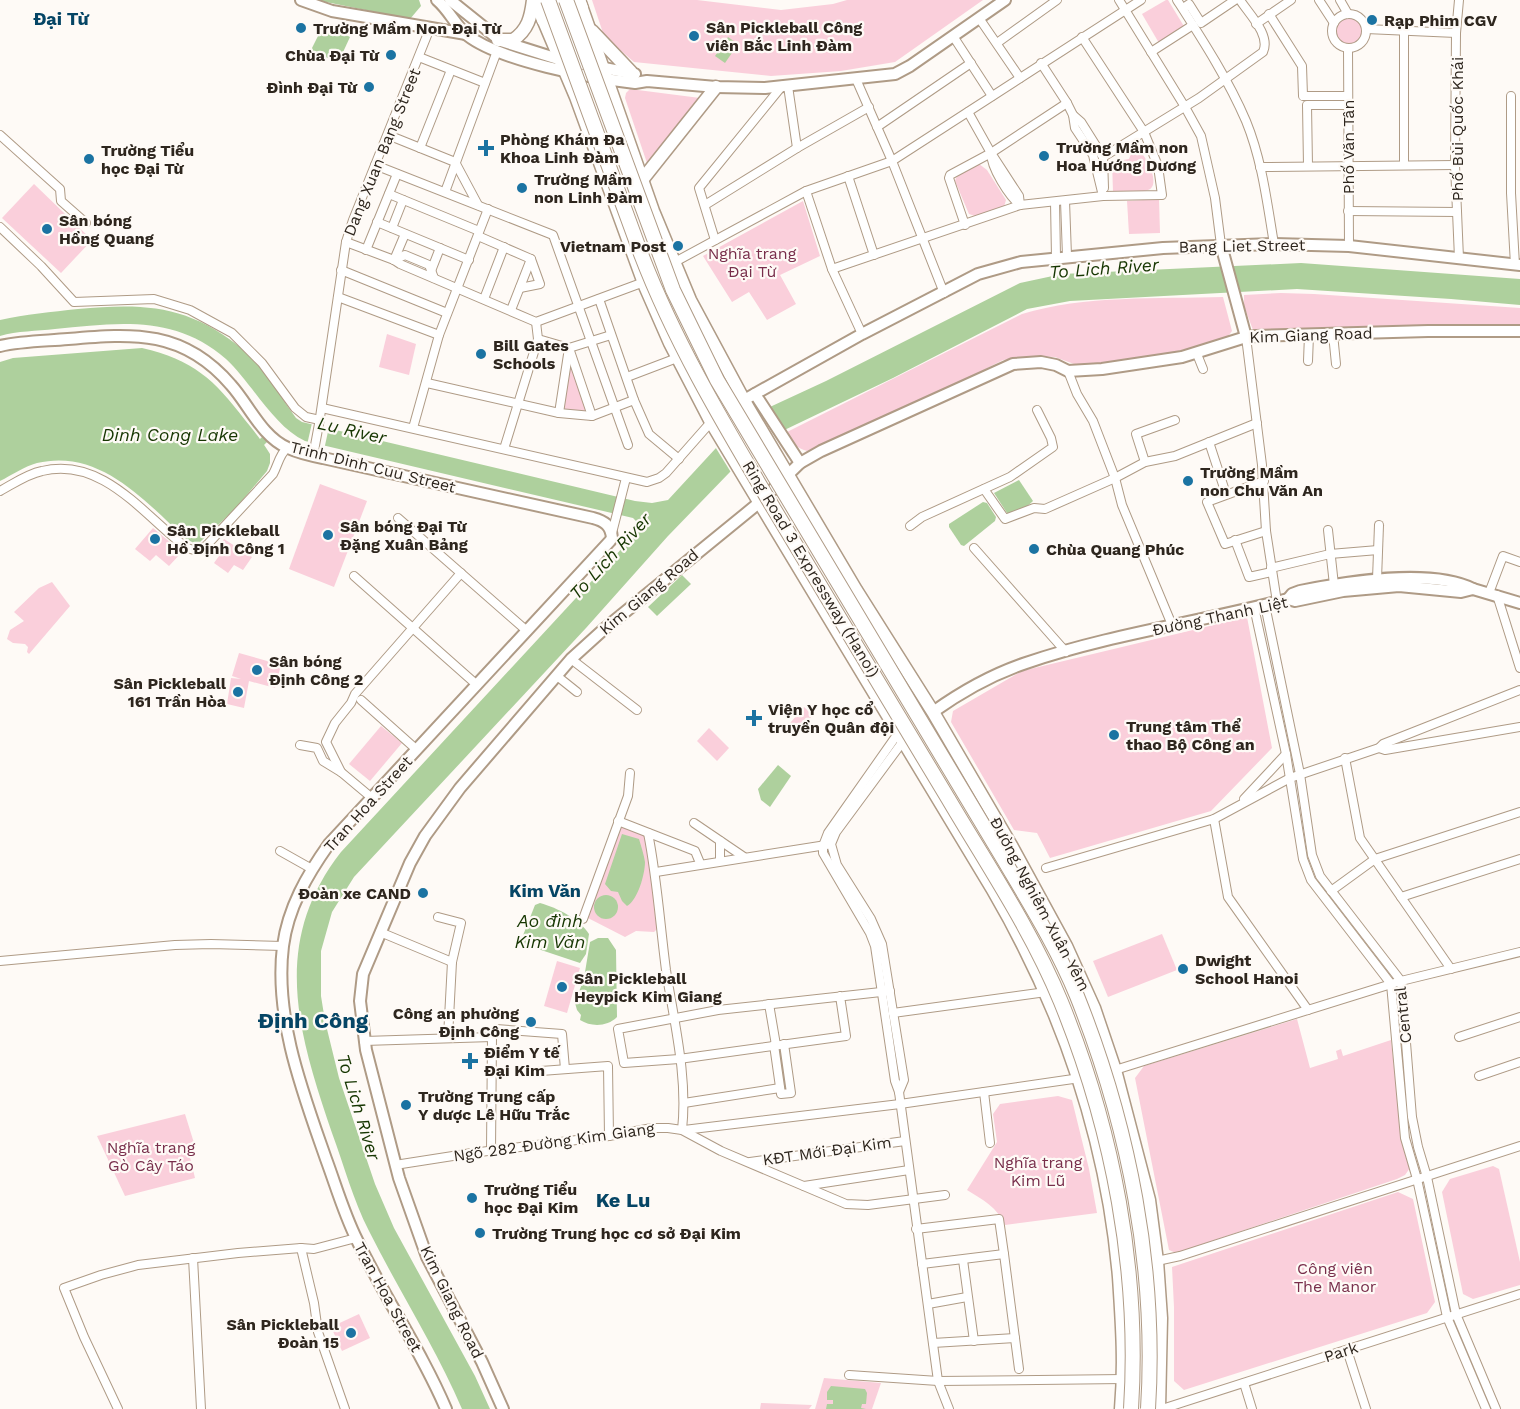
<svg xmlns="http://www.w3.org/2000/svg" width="1520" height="1409" font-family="'Work Sans',sans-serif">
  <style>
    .green { fill: #facfdb }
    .water { fill: #aed09d }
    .pier { fill: #fefaf6 }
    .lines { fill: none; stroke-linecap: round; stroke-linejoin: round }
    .canal { stroke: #aed09d; stroke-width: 7 }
    .street-casing { stroke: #af9b86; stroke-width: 10 }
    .secondary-casing { stroke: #af9b86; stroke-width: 14 }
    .primary-casing { stroke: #af9b86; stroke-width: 15 }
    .highway-casing { stroke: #af9b86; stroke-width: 16 }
    .street { stroke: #fff; stroke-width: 8 }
    .secondary { stroke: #fff; stroke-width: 10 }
    .primary { stroke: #fff; stroke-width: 12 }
    .highway { stroke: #fff; stroke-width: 14 }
    .highway-bridge-casing { stroke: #af9b86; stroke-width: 16; stroke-linecap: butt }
    .highway-bridge { stroke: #fff; stroke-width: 14 }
    .poi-dot { fill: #1b73a2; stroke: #fefaf6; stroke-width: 2 }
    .labels { text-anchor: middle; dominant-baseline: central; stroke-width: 4.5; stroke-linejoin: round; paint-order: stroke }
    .poi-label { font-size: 16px; font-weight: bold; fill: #2e261e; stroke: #fefaf6; text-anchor: start }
    .street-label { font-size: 16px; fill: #2e261e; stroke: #fefaf6 }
    .park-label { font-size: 16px; fill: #782e4b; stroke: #fefaf6 }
    .neighbourhood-label { font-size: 18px; font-weight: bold; fill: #054565; stroke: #fefaf6 }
    .water-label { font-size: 18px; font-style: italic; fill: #163601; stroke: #fefaf6 }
    .quarter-label { font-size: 20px; font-weight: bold; fill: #054565; stroke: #fefaf6 }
    .district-label { font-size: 22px; font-weight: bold; fill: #054565; stroke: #fefaf6 }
  </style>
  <rect width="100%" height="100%" fill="#fefaf6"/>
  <g class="green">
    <path d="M592 0H697L781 10 833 4 847 0H983L895 62 841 71 771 76 634 62 604 36Z"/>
    <path d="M1166 0H1168L1185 28 1159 43 1142 14Z"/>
    <circle cx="1349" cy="31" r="17"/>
    <path d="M630 89 700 98 648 166 625 98 626 93Z"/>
    <path d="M1137 149C1146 154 1162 186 1148 190 1138 194 1123 191 1113 192L1112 162 1129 159 1131 154Z"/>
    <path d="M979 164 987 170 1006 200 1004 207 978 217 969 214 955 181 956 178 963 170Z"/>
    <path d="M34 184 92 240 61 273 2 218Z"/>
    <path d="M1159 199 1160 233 1129 234 1127 201Z"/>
    <path d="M803 201 820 256 780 275 796 304 767 320 749 292 732 302 703 256Z"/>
    <path d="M1281 293 1314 294 1520 308V325L1253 330 1244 306V295Z"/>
    <path d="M1223 297 1232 331 1226 339 1162 355 1082 367 1055 357 1035 356 1003 360 931 397 807 451C796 448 792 443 787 432L1022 314C1084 295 1158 299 1223 297Z"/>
    <path d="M387 334 416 344 409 375 379 367Z"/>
    <path d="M570 357 588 413 562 411Z"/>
    <path d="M320 484 367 501 334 587 289 569Z"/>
    <path d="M153 528 182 552 169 566 156 555 150 561 135 549Z"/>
    <path d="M224 539 252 557 243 570 234 565 228 573 214 563 219 556 215 553Z"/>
    <path d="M52 582 70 606 29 654 27 652 28 647 25 644 13 643 7 639 10 630 24 621 14 612 39 588Z"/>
    <path d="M1247 617 1272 748 1211 811 1050 858 1037 833 1014 830 951 722 953 711 1022 671Z"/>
    <path d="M239 653 281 665 275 688 249 681 244 708 227 704 231 678 241 679 232 676Z"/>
    <path d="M804 707 813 715 793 738 784 730Z"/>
    <path d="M381 726 402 743 370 781 349 764Z"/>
    <path d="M709 728 729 748 717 761 697 741Z"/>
    <path d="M620 826 646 835 660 926 654 932 636 931 625 937 586 917Z"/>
    <path d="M1162 934 1177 970 1108 997 1093 961Z"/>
    <path d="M557 961 580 968 567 1013 544 1006Z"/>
    <path d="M1297 1019 1310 1068 1338 1059 1336 1051 1341 1049 1343 1056 1391 1040 1402 1140 1410 1168 1405 1175 1397 1179 1176 1253 1169 1250 1135 1078 1144 1066Z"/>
    <path d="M1058 1096 1072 1100 1089 1169 1097 1213 1005 1225C998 1208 982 1199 967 1190L997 1142 993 1114 1000 1104Z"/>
    <path d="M185 1114 194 1143 187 1145 195 1178 125 1196 97 1136Z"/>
    <path d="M1493 1166 1499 1169 1520 1262V1285L1473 1299 1463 1294 1442 1192 1450 1179Z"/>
    <path d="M1398 1192 1413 1199 1435 1302 1427 1313 1184 1390 1174 1381V1307L1172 1267Z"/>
    <path d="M359 1314 370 1338 342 1351 331 1327Z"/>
    <path d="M824 1378 881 1383 872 1409H815Z"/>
    <path d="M761 1403 812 1405 809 1409H760Z"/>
  </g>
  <g class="water">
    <path d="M316 0H419L421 6 410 19Z"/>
    <path d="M324 24 350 37 338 63 311 50Z"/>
    <path d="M728 37 738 44 725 63 715 56Z"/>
    <path d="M1301 263 1520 279V305L1451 299 1297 289 1070 301 1027 309 893 378 774 435 752 451 730 472 668 536 586 628 354 877 332 912 321 951V996L325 1021 339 1078 375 1184 394 1228 475 1376 490 1409H462C436 1348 399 1291 369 1231 353 1200 344 1165 332 1133 298 1033 270 943 341 852L637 532 636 521 633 518 305 441C273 426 252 383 226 359 175 314 116 323 55 329 37 331 17 331 0 336V320C26 314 51 312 78 309 147 303 190 305 246 352 263 366 282 399 296 418L302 422 635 501 652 503 668 500 716 448 739 427 772 406 826 381 1020 283 1062 274Z"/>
    <path d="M142 348C193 360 214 379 245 420 254 431 263 442 270 454V463L267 471 235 509 200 542 194 543 186 539C145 501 100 448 37 463 25 466 12 475 0 481V362L13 358Z"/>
    <path d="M1019 480 1033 501C1027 507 1016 514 1007 513L994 493Z"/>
    <path d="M983 502 987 503 996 517 995 521 964 546 961 545 949 527V524Z"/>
    <path d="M682 575 691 584 657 616 648 607Z"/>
    <path d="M778 765 791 776 770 807 761 800 758 789Z"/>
    <path d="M622 834 639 839C641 846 644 855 645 862 645 874 638 900 627 906L622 901 618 892 611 891 605 884Z"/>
    <circle cx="606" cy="907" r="12"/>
    <path d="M540 903C558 908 579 919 589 934L586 954 580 963 520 943 535 905Z"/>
    <path d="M598 938H608L616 950 617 1017C607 1027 591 1027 580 1020L581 1015 577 1010 575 1003 584 978 590 942Z"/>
    <path d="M831 1386 865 1389 867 1393 866 1404H862L861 1408 866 1409H826L827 1404H833V1400H827V1392Z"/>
  </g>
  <g class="pier">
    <path d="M759 410 776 437 732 474 714 445 737 425Z"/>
    <path d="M312 423 329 427 324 450 307 445Z"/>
  </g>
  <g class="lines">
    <path class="canal" d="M262 442 265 439"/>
    <g class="street-casing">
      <g id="street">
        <path d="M557 0 580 63"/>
        <path d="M1119 0 1185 107 1201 136 1215 198 1221 245"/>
        <path d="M1177 0C1202 39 1228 79 1246 121 1262 160 1267 202 1274 244"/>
        <path d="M1319 0 1334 23"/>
        <path d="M1340 0 1348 14"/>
        <path d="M1183 8 1189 4 1201 23 1235 0"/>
        <circle cx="1349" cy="31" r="17"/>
        <path d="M1269 14 1302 66 1303 96H1348"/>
        <path d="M979 18 1020 78"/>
        <path d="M1256 24 1291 0"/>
        <path d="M1366 29 1456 33"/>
        <path d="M953 36 992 96"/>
        <path d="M997 43 1057 0"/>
        <path d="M1348 48 1349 246"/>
        <path d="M1151 52 1193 25"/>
        <path d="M419 57 485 83"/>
        <path d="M1041 63 1067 103 1073 115 1075 128 1093 155 1103 196"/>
        <path d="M856 79 892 161 944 293"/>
        <path d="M788 86 797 148"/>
        <path d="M1511 96V193L1515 265"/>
        <path d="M968 112 991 153 1019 196 1020 205"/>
        <path d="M1073 115 1081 122 1103 157 1104 188"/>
        <path d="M877 127 971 63"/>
        <path d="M0 135 60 189 61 201 86 223"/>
        <path d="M388 135 455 162 478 205"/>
        <path d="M420 148 451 70"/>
        <path d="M991 153C991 168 1009 196 1020 205"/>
        <path d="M1103 157 1199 98 1263 52C1271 35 1249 14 1240 0"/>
        <path d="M375 165 553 235 628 445"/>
        <path d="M1404 165V31"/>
        <path d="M1308 166 1307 105H1348"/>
        <path d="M1260 167 1455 165"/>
        <path d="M848 176 874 255"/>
        <path d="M806 191 832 269 862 334"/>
        <path d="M445 192 497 51"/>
        <path d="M389 194 479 231"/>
        <path d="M1065 201 1067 256"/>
        <path d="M1055 202 1056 257"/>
        <path d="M705 205 797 148 869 107"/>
        <path d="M1348 211 1457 212"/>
        <path d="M377 222 469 260"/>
        <path d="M965 225 949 178 950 175 991 153 1067 103"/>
        <path d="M0 227 41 266 74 302 154 299 190 310 232 333 262 363 295 408 306 417 320 420"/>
        <path d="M392 228 403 200"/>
        <path d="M478 236 531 259 540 284 520 288"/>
        <path d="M715 240 699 188 782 86"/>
        <path d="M346 242 394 260 400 264 536 322 644 282"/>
        <path d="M366 250 397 174"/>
        <path d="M1459 258 1455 165 1456 33 1459 0"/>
        <path d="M394 260 405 255 429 265 434 278"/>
        <path d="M394 260 405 234"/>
        <path d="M673 263 806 191 892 161 1141 0"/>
        <path d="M832 269 1020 205 1103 196 1162 195 1158 166 1144 132 1082 37"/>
        <path d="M341 270 447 313"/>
        <path d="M431 271 440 248"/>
        <path d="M338 297 439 335"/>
        <path d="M484 299 504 247"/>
        <path d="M599 299 634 400 649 434 679 459"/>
        <path d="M511 310 531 259"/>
        <path d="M1333 334 1336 364"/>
        <path d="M1246 337 1262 465 1266 531 1277 602"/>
        <path d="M538 339 569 348 559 413"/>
        <path d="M1197 354 1203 369"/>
        <path d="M1308 361 1309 335"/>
        <path d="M1068 371 1077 394 1093 421 1115 478 1122 505 1172 625"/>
        <path d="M627 377 677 358"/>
        <path d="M427 383 559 413 592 416 634 400"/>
        <path d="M322 408 647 482 659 478 666 473 711 422"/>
        <path d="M592 416 569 348 611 335"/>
        <path d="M413 428 439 335 488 209"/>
        <path d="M1209 442 1226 494"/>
        <path d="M504 449 538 339 536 322"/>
        <path d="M313 456 319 424 346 242 353 220 430 28"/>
        <path d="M1145 462 1136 434 1175 420"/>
        <path d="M1264 481 1207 502 1225 544 1266 531"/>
        <path d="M984 489 1005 519 1034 508 1045 509 1115 478 1145 462 1175 456 1257 423"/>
        <path d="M0 491C13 484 27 474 42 471 103 456 144 516 187 548L194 550 206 546 273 474C278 465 279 455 287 448"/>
        <path d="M398 518 527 631"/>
        <path d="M910 526 922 517 1010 477 1053 447 1051 438 1037 410"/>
        <path d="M1328 530 1334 585"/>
        <path d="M612 533 626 478"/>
        <path d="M1235 540 1249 577 1272 572"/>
        <path d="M974 548 1066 652"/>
        <path d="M1271 568 1330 554 1378 550"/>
        <path d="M354 576 477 685"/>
        <path d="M1377 579 1379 525"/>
        <path d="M1489 593 1503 556 1520 562"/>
        <path d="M1497 595 1520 668"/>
        <path d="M1265 605 1300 774 1312 855 1320 876 1401 981 1412 1117 1418 1147 1427 1177 1456 1314 1496 1409"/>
        <path d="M1254 607 1286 754 1303 859 1311 880 1391 984 1405 1138 1417 1179 1447 1317 1486 1409"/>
        <path d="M571 659 637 710"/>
        <path d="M557 676 577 692"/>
        <path d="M361 700 417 750"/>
        <path d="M899 732 828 833 823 846V853L870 933 875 946 895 1081 899 1092 938 1381 949 1409"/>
        <path d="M300 745 317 748 323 761 341 772 372 798"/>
        <path d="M1379 748 1385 750 1520 727"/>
        <path d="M1345 758 1360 838 1451 969"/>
        <path d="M341 772 326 742 335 723 351 703 355 694 461 573"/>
        <path d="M1244 799 1286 754"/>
        <path d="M1214 819 1228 897 1308 1010"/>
        <path d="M618 821 695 851 700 863"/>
        <path d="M694 823 744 857"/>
        <path d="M648 833C657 878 660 924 666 970 674 1022 688 1077 682 1130"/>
        <path d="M720 841V860"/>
        <path d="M280 851 312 869"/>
        <path d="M1046 868 1214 819 1290 778 1379 748 1383 744 1520 690"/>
        <path d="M656 872 826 845"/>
        <path d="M1331 891 1375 859 1520 812"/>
        <path d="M1401 897 1520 859"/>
        <path d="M438 917 461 923 452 962 448 1037"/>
        <path d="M583 919 628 796 630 773"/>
        <path d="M380 932 452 962"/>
        <path d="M0 961 175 945 211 944 283 946"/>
        <path d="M840 996 846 1036 679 1059 624 1063 618 1029 718 1010 890 991"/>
        <path d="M769 1004 776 1045"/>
        <path d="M893 1013 1046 992"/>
        <path d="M1459 1037 1520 1017"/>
        <path d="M364 1041 492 1037 496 1029 562 1034 565 1069"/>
        <path d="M774 1045 781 1094 791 1093 784 1044"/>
        <path d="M1115 1070 1401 981 1520 952"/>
        <path d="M541 1071 608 1066 609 1136"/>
        <path d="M1479 1076 1520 1062"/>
        <path d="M899 1092 904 1080 882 944 871 919 837 865 831 844 836 832 904 740"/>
        <path d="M984 1092 990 1143"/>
        <path d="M684 1103 780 1088"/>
        <path d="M684 1130 900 1104 1080 1078"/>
        <path d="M491 1150 492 1037"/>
        <path d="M750 1162 905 1141"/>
        <path d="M395 1165 472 1153 609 1136 652 1128H668L682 1130 721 1151 846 1204 868 1205 945 1195"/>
        <path d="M804 1186 909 1170"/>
        <path d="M916 1229 999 1219 1004 1254"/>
        <path d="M301 1248 314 1303 318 1332 345 1409"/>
        <path d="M193 1258 201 1409"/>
        <path d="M963 1260 974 1341"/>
        <path d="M1157 1261 1180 1256 1520 1146"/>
        <path d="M922 1264 1004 1254 1019 1369"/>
        <path d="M928 1304 967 1297"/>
        <path d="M933 1343 1015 1338"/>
        <path d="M1347 1350 1366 1409"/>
        <path d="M849 1375 938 1381 1124 1379"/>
        <path d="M1244 1383 1252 1409"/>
        <path d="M118 1409 84 1337 64 1288 101 1275 138 1265 238 1253 301 1248 314 1249 356 1238"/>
        <path d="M1162 1409 1520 1294"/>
      </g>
    </g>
    <g class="secondary-casing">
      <g id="secondary">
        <path d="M301 0 332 11 466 34"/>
        <path d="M437 0C449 10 455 25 467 35 500 61 591 78 635 83L647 81 716 87 765 88 895 74 910 66 1005 0"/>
        <path d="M450 0 501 41 558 59 635 74"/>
        <path d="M1221 245 1246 337"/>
        <path d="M0 346C22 341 45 341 68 339 134 333 184 330 231 385 249 405 262 437 288 448 299 453 312 456 323 458L593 518C604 521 611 525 612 538L610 541 329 844C307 875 288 908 283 946 274 1018 303 1093 326 1159 336 1186 344 1214 357 1240 384 1297 421 1350 446 1409"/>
        <path d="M755 394 800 463"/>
        <path d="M744 400 862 334 978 274 1021 262 1163 248 1274 244 1349 246 1520 265"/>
        <path d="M1288 599 1292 594 1300 591C1345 582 1432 568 1473 589"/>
        <path d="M933 712C961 692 993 674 1026 663 1111 634 1201 622 1288 599L1295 601 1343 591 1399 586 1461 592 1473 589 1520 603"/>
        <path d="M503 1409 482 1362 427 1257 399 1178 366 1050 360 1001 363 974 410 863 425 836 460 788 540 695 571 659 603 630 760 502 800 463 821 451 1013 364 1041 362 1056 365 1068 371 1102 369 1182 357 1246 337 1256 336 1428 331H1520"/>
      </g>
    </g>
    <g class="primary-casing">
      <g id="primary">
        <path d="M579 0 653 211 690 300 747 406 856 590 933 712 1012 847 1066 946 1094 1008 1115 1070 1149 1200 1157 1261 1161 1318 1159 1409"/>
        <path d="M540 12 576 97 645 286 670 343 711 422 993 890C1063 1010 1107 1139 1119 1277 1122 1323 1125 1363 1121 1409"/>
        <path d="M592 31 631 72"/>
        <path d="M498 40H513C528 30 531 17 533 0"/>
        <path d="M642 180 716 87"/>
      </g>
    </g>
    <g class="highway-casing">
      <g id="highway">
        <path d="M538 0 544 20"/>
        <path d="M578 0 581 8"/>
      </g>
    </g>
    <use href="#street" class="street"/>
    <use href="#secondary" class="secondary"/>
    <use href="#primary" class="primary"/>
    <use href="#highway" class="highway"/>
    <g class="highway-bridge-casing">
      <g id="highway-bridge">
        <path d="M548 0 641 254C676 345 725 426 774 509 833 606 891 703 949 800 988 866 1032 931 1061 1002 1113 1130 1140 1271 1131 1409"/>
        <path d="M566 0 673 290 717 380C785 495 854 609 922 723 950 769 977 815 1004 860 1030 904 1058 949 1077 996 1129 1126 1157 1269 1148 1409"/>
      </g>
    </g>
    <use href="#highway-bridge" class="highway-bridge"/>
  </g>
  <g class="poi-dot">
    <circle cx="1372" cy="20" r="6"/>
    <circle cx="301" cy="28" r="6"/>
    <circle cx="694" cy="36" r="6"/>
    <circle cx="391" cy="55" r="6"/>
    <circle cx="369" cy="87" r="6"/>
    <path d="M483 139h6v6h6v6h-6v6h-6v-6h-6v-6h6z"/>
    <circle cx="1044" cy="156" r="6"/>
    <circle cx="89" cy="159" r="6"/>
    <circle cx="522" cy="188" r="6"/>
    <circle cx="47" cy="229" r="6"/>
    <circle cx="678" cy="246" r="6"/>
    <circle cx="481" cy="354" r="6"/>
    <circle cx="1188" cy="481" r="6"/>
    <circle cx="328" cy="535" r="6"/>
    <circle cx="155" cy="539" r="6"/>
    <circle cx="1034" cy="549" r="6"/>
    <circle cx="257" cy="670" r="6"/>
    <circle cx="238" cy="692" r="6"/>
    <path d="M751 709h6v6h6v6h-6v6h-6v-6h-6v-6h6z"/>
    <circle cx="1114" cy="735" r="6"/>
    <circle cx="423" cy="893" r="6"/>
    <circle cx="1183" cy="969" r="6"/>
    <circle cx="562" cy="987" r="6"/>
    <circle cx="531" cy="1022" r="6"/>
    <path d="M467 1052h6v6h6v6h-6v6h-6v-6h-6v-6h6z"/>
    <circle cx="406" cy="1105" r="6"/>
    <circle cx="472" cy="1198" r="6"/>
    <circle cx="480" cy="1233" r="6"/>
    <circle cx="351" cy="1333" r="6"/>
  </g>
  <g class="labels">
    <g class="poi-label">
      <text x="1384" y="20">Rạp Phim CGV</text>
      <text x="706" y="27">Sân Pickleball Công<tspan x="706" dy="18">viên Bắc Linh Đàm</tspan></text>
      <text x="313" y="28">Trường Mầm Non Đại Từ</text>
      <text x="379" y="55" text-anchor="end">Chùa Đại Từ</text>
      <text x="357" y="87" text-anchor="end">Đình Đại Từ</text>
      <text x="500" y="139">Phòng Khám Đa<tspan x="500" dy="18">Khoa Linh Đàm</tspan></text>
      <text x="1056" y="147">Trường Mầm non<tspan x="1056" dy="18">Hoa Hướng Dương</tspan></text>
      <text x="101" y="150">Trường Tiểu<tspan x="101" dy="18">học Đại Từ</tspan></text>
      <text x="534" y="179">Trường Mầm<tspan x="534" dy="18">non Linh Đàm</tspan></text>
      <text x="59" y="220">Sân bóng<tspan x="59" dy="18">Hồng Quang</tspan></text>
      <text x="666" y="246" text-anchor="end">Vietnam Post</text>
      <text x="493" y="345">Bill Gates<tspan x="493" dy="18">Schools</tspan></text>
      <text x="1200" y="472">Trường Mầm<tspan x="1200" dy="18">non Chu Văn An</tspan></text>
      <text x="340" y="526">Sân bóng Đại Từ<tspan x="340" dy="18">Đặng Xuân Bảng</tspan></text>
      <text x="167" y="530">Sân Pickleball<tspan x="167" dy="18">Hồ Định Công 1</tspan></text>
      <text x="1046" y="549">Chùa Quang Phúc</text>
      <text x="269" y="661">Sân bóng<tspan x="269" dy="18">Định Công 2</tspan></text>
      <text x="226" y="683" text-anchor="end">Sân Pickleball<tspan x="226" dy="18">161 Trần Hòa</tspan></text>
      <text x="768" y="709">Viện Y học cổ<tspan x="768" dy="18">truyền Quân đội</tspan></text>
      <text x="1126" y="726">Trung tâm Thể<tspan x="1126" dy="18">thao Bộ Công an</tspan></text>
      <text x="411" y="893" text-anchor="end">Đoàn xe CAND</text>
      <text x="1195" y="960">Dwight<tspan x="1195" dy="18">School Hanoi</tspan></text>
      <text x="574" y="978">Sân Pickleball<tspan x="574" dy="18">Heypick Kim Giang</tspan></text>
      <text x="519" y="1013" text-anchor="end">Công an phường<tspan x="519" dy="18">Định Công</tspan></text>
      <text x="484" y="1052">Điểm Y tế<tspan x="484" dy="18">Đại Kim</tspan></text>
      <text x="418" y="1096">Trường Trung cấp<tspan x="418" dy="18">Y dược Lê Hữu Trắc</tspan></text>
      <text x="484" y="1189">Trường Tiểu<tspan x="484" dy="18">học Đại Kim</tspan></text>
      <text x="492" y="1233">Trường Trung học cơ sở Đại Kim</text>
      <text x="339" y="1324" text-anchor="end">Sân Pickleball<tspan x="339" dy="18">Đoàn 15</tspan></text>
    </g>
    <g class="street-label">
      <text transform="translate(1457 129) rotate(-90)">Phố Bùi Quốc Khái</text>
      <text transform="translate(1348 147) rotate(-90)">Phố Văn Tân</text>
      <text transform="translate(382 152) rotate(-68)">Dang Xuan Bang Street</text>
      <text transform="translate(1242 246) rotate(-1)">Bang Liet Street</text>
      <text transform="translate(1311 335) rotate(-2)">Kim Giang Road</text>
      <text transform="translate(373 467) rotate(14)">Trinh Dinh Cuu Street</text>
      <text transform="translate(811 569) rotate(59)">Ring Road 3 Expressway (Hanoi)</text>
      <text transform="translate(649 592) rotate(-40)">Kim Giang Road</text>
      <text transform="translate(1220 616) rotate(-12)">Đường Thanh Liệt</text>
      <text transform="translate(368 804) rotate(-48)">Tran Hoa Street</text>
      <text transform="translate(1040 904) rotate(62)">Đường Nghiêm Xuân Yêm</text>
      <text transform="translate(1403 1015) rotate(-96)">Central</text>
      <text transform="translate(554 1142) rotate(-8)">Ngõ 282 Đường Kim Giang</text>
      <text transform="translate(827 1151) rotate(-8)">KĐT Mới Đại Kim</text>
      <text transform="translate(388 1297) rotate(61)">Tran Hoa Street</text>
      <text transform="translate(452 1302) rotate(64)">Kim Giang Road</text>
      <text transform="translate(1341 1352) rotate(-18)">Park</text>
    </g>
    <g class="park-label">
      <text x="752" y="253">Nghĩa trang<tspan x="752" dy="18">Đại Từ</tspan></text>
      <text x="151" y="1147">Nghĩa trang<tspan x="151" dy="18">Gò Cây Táo</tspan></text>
      <text x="1038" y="1162">Nghĩa trang<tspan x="1038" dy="18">Kim Lũ</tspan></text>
      <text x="1335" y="1268">Công viên<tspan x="1335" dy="18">The Manor</tspan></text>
    </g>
    <g class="neighbourhood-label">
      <text x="61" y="18">Đại Từ</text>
      <text x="545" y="890">Kim Văn</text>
    </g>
    <g class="water-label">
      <text transform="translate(1104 268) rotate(-4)">To Lich River</text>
      <text transform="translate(352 430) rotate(13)">Lu River</text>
      <text x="170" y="434">Dinh Cong Lake</text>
      <text transform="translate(610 556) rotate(-47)">To Lich River</text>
      <text x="550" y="920">Ao đình<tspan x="550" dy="21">Kim Văn</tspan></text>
      <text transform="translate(359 1107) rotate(73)">To Lich River</text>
    </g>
    <g class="quarter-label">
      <text x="623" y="1200">Ke Lu</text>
    </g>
    <g class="district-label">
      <text x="313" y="1020">Định Công</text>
    </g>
  </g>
</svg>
